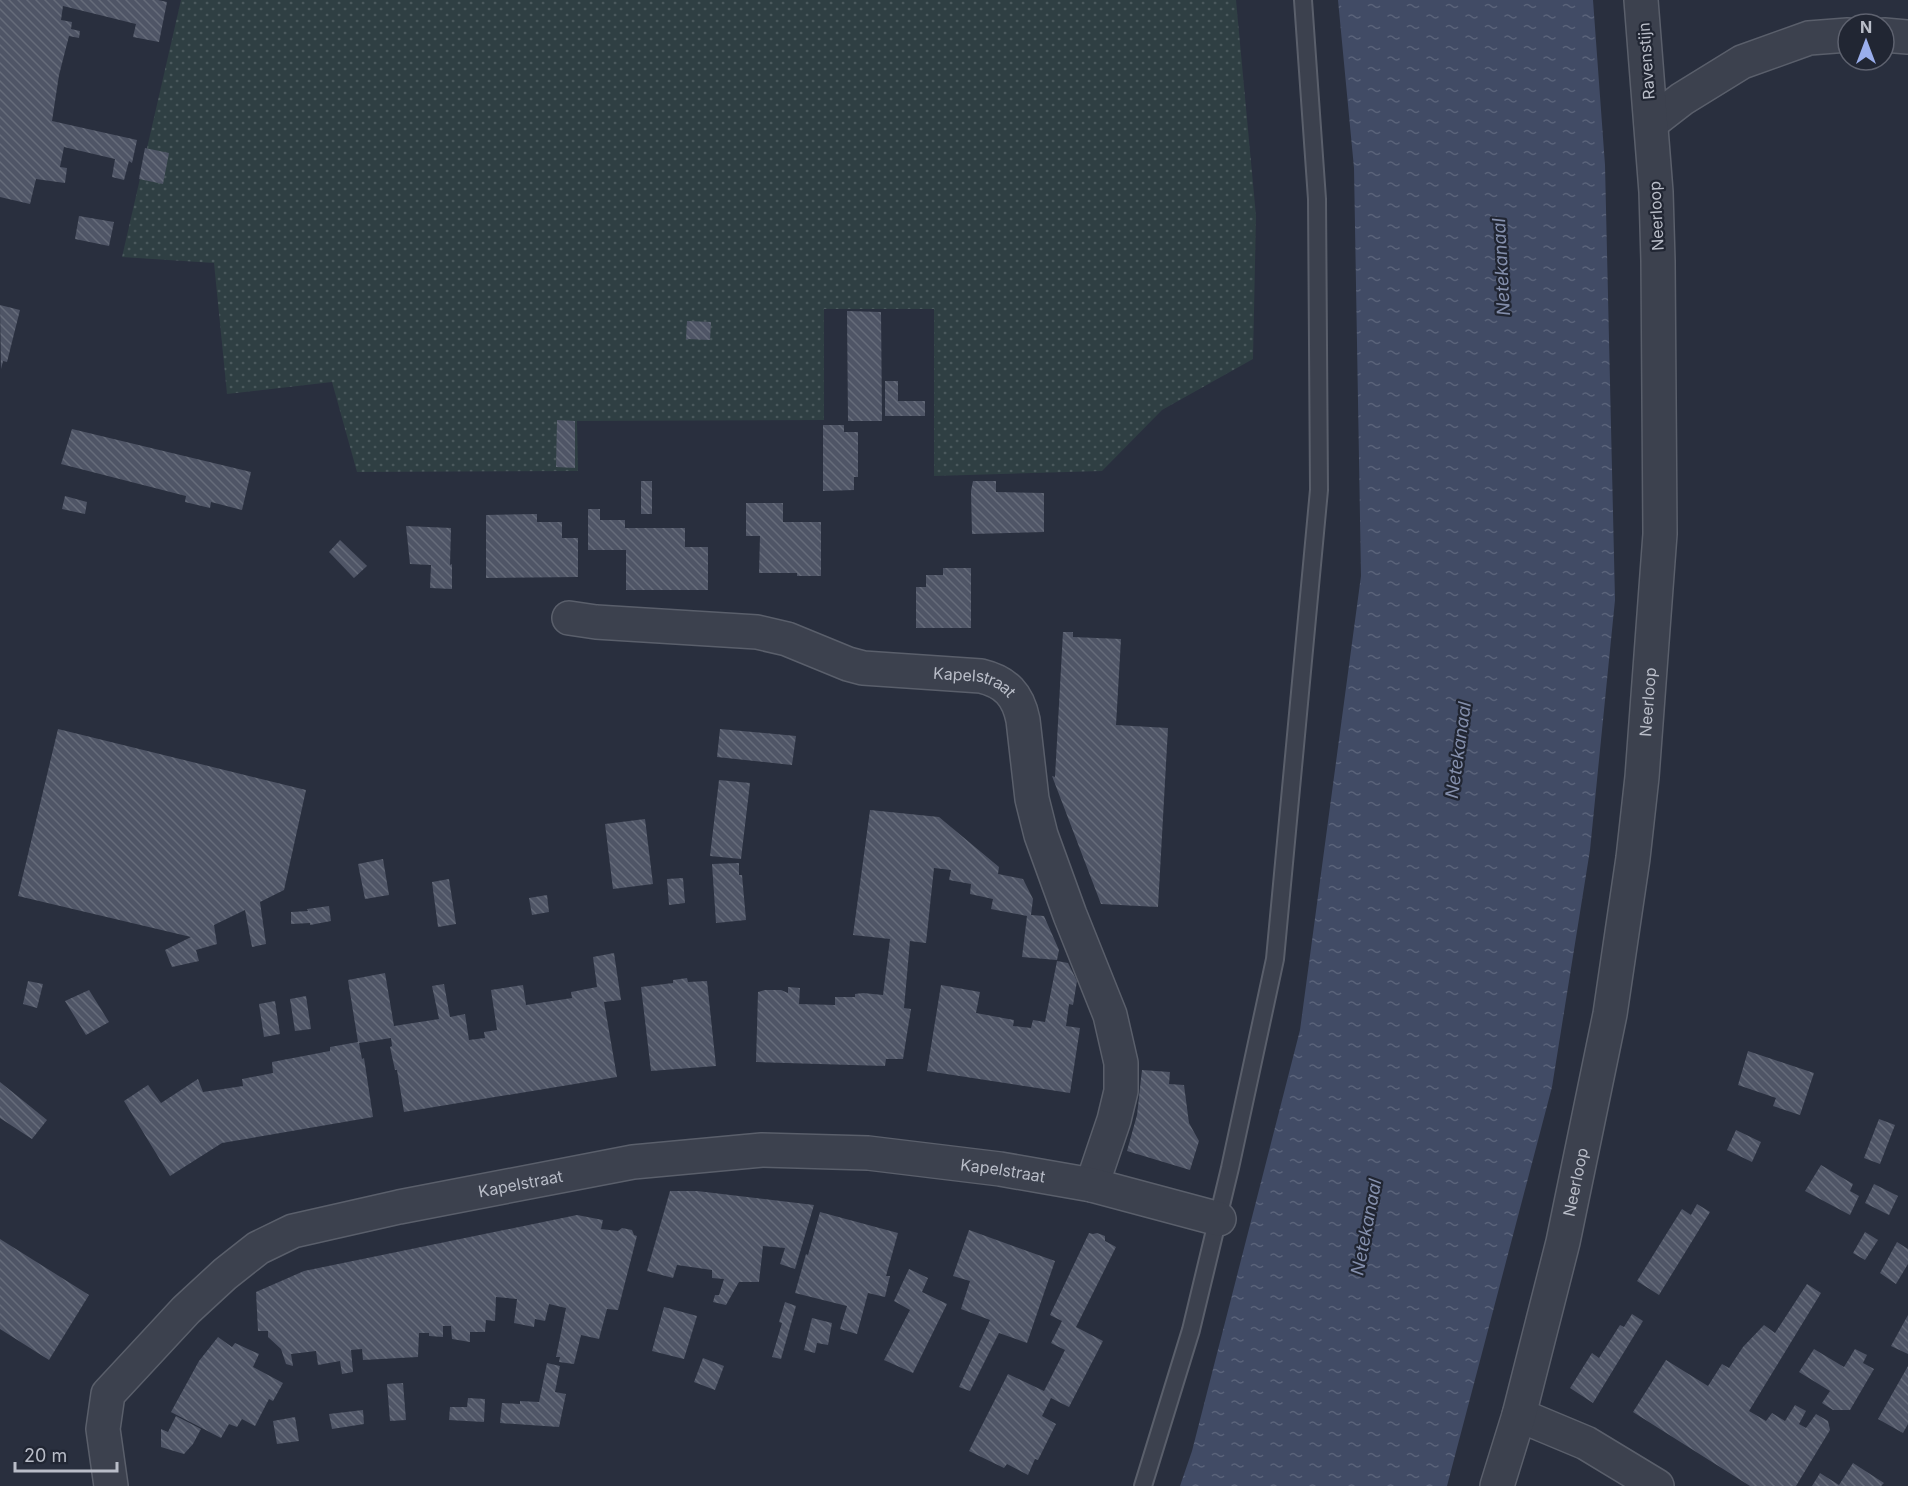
<svg xmlns="http://www.w3.org/2000/svg" width="1908" height="1486" font-family="Inter,sans-serif">
  <style>
    .green { fill: url(#green-dots) }
    .water { fill: url(#water-ripples) }
    .building { fill: url(#building-back-hatch) }
    .lines { fill: none; stroke-linecap: round; stroke-linejoin: round }
    .lane-casing { stroke: #5a5f6b; stroke-width: 20 }
    .street-casing { stroke: #5a5f6b; stroke-width: 36 }
    .lane { stroke: #3c414e; stroke-width: 16 }
    .street { stroke: #3c414e; stroke-width: 33 }
    .labels { text-anchor: middle; dominant-baseline: central; stroke-width: 4.5; stroke-linejoin: round; paint-order: stroke }
    .street-label { font-size: 16px; fill: #b9bdc8; stroke: #212633 }
    .water-label { font-size: 18px; font-style: italic; fill: #848fac; stroke: #212633 }
  </style>
  <defs>
    <pattern id="green-dots" width="8" height="8" patternUnits="userSpaceOnUse" patternTransform="scale(1.5)"><rect width="8" height="8" fill="#2f3f43"/><path d="M2 2h.1M6 6h.1" fill="none" stroke="#4b595d" stroke-width="1.8" stroke-linecap="round"/></pattern>
    <pattern id="water-ripples" width="26" height="14" patternUnits="userSpaceOnUse" patternTransform="scale(1.5)"><rect width="26" height="14" fill="#414b65"/><path d="M2 4q2-2 4 0t4 0M15 11q2-2 4 0t4 0" fill="none" stroke="#5a637a"/></pattern>
    <pattern id="building-back-hatch" width="6" height="6" patternUnits="userSpaceOnUse" patternTransform="scale(1.5)"><rect width="6" height="6" fill="#4f5566"/><path d="M-1 5l2 2M0 0l6 6M5-1l2 2" fill="none" stroke="#666c7a"/></pattern>
  </defs>
  <rect width="100%" height="100%" fill="#292f3e"/>
  <path class="green" d="M181 0H1236L1256 216 1253 359 1162 410 1102 471 934 476V309H824V420L577 421 578 471 357 472 332 382 227 394 214 263 122 257Z"/>
  <path class="water" d="M1338 0H1593L1605 165 1615 600 1590 850 1552 1087 1447 1486H1180L1192 1451 1300 1030 1361 576 1354 168Z"/>
  <g class="building">
    <path d="M0 0H158L167 2 159 42 133 37 136 24 63 6 61 20 72 22 71 29 80 31 79 38 69 36 59 75 52 121 137 140 132 163 129 161 124 180 112 177 115 159 64 147 60 167 67 168 65 183 36 179 30 204 0 197Z"/>
    <path d="M145 148 169 153 163 184 139 179Z"/>
    <path d="M79 216 114 222 109 246 75 239Z"/>
    <path d="M0 305 20 310 7 362 3 361 1 369Z"/>
    <path d="M847 311 881 312 882 421H848Z"/>
    <path d="M687 321 711 322 710 340 686 339Z"/>
    <path d="M885 381H898V401H925V416H885Z"/>
    <path d="M557 420 575 421V468L556 467Z"/>
    <path d="M823 425H844V432H858V477H854V490L823 491Z"/>
    <path d="M72 429 251 472 242 510 211 502 210 508 185 502 186 496 61 464Z"/>
    <rect x="641" y="481" width="11" height="33"/>
    <path d="M973 481H996V492L1044 493V532L972 534 971 491Z"/>
    <path d="M65 496 87 502 85 514 62 509Z"/>
    <path d="M746 503H783V522H821V576H797V573H759L760 536H746Z"/>
    <path d="M588 509H600V520H625V528H685V547H708V590H626V550H588Z"/>
    <path d="M537 514V522H562V538H578V577L486 578V515Z"/>
    <path d="M406 526 451 528 450 565 452 564V589L430 588 431 565 410 564Z"/>
    <path d="M340 540 367 566 354 578 329 552Z"/>
    <path d="M943 568H971V628H916V587H926V575H943Z"/>
    <path d="M1063 632H1073V637L1121 639 1116 725 1168 728 1158 907 1101 904 1052 776 1055 777Z"/>
    <path d="M58 729 306 790 284 890 260 902 266 944 252 947 245 910 214 925 217 944 196 950 199 961 172 967 165 950 191 937 18 896Z"/>
    <path d="M720 729 796 736 792 765 717 757Z"/>
    <path d="M719 780 750 783 741 859 710 856Z"/>
    <path d="M870 810 939 817 999 867 998 874 1023 879 1033 899 1031 915 1044 916 1059 950 1057 960 1022 957 1027 916 991 909 993 899 970 894 971 884 949 880 951 870 934 868 926 943 910 941 904 1008 911 1009 903 1059H886L885 1066 756 1062 758 992 765 990H781L788 993V987L800 988 799 1004 835 1005V997H855V994L863 993 883 995 890 939 853 935Z"/>
    <path d="M645 819 653 884 613 889 605 824Z"/>
    <path d="M383 859 389 895 365 899 358 864Z"/>
    <path d="M739 863V875H742L746 920 716 923 712 864Z"/>
    <path d="M683 878 685 903 669 905 667 879Z"/>
    <path d="M449 879 456 924 438 927 432 882Z"/>
    <path d="M547 895 549 912 532 915 529 898Z"/>
    <path d="M329 906 331 921 310 925V923L291 924V912L308 911 307 909Z"/>
    <path d="M614 953 621 1000 604 1002 617 1077 404 1112 397 1070H395L390 1047 392 1046 391 1038 359 1043 362 1059 364 1058 373 1117 222 1143 170 1176 124 1101 148 1085 161 1103 198 1079 203 1092 243 1086 242 1079 273 1073 272 1062 330 1051V1047L358 1042 348 980 385 973 394 1026 439 1019 432 986 444 984 450 1017 465 1014 469 1040 485 1038 484 1032 497 1030 491 990 523 985 526 1005 572 998 571 992 597 987 593 957Z"/>
    <path d="M1057 961 1068 963 1077 981 1073 1005 1069 1004 1066 1026 1080 1028 1070 1093 927 1071 941 985 980 992 976 1013 1014 1020 1013 1026 1031 1028 1033 1020 1045 1022Z"/>
    <path d="M687 978 688 982 707 981 716 1066 651 1071 641 987 673 983V980Z"/>
    <path d="M28 981 43 984 37 1008 23 1004Z"/>
    <path d="M89 990 109 1022 86 1035 65 1001Z"/>
    <path d="M306 996 311 1029 295 1031 290 999Z"/>
    <path d="M275 1001 280 1034 264 1037 259 1004Z"/>
    <path d="M1748 1051 1814 1073 1800 1115 1773 1106 1776 1098 1738 1085Z"/>
    <path d="M1142 1070 1170 1072 1169 1084 1184 1085 1189 1123 1199 1141 1190 1170 1127 1151 1137 1115Z"/>
    <path d="M0 1082 47 1120 32 1139 0 1118Z"/>
    <path d="M1879 1119 1895 1125 1880 1164 1864 1158Z"/>
    <path d="M1736 1130 1761 1142 1752 1162 1727 1150Z"/>
    <path d="M1821 1165 1853 1184 1850 1191 1859 1196 1850 1215 1805 1191Z"/>
    <path d="M1874 1184 1898 1196 1889 1215 1865 1203Z"/>
    <path d="M670 1191H697L814 1205 795 1269 780 1264 785 1248 763 1246 759 1282H739L726 1305 713 1302 715 1295H719L724 1279 712 1278V1270L677 1265 673 1278 647 1271Z"/>
    <path d="M1697 1204 1710 1212 1659 1295 1637 1281 1682 1209 1691 1215Z"/>
    <path d="M820 1212 898 1233 886 1276H890L885 1297 868 1293 857 1334 840 1329 847 1306 795 1293 806 1254 808 1255Z"/>
    <path d="M577 1215 603 1220 601 1229 618 1231 622 1228 632 1230 634 1235 637 1236 618 1310 607 1309 599 1339 581 1335 574 1364 559 1362 560 1357H556L566 1308 549 1304 545 1321 535 1319 534 1327 514 1323 517 1299 496 1297 495 1321 486 1320 485 1332H470V1342L452 1339 451 1326H443V1337L429 1336V1333H419L418 1357 363 1360 362 1349 351 1350 353 1372 342 1374 340 1361 318 1365 316 1351 291 1354 293 1366 286 1364 281 1349 268 1337V1331H258L256 1292 304 1271Z"/>
    <path d="M969 1230 1055 1261 1027 1343 999 1333 970 1391 959 1387 990 1320 961 1309 970 1281 953 1276Z"/>
    <path d="M1865 1232 1878 1240 1865 1260 1853 1253Z"/>
    <path d="M1089 1233 1093 1234 1097 1233 1105 1236V1241L1116 1247 1076 1327 1103 1341 1069 1407 1051 1398 1042 1416 1056 1424 1038 1460 1035 1459 1028 1475 1007 1464 1004 1468 969 1451 1008 1374 1044 1391 1065 1350 1051 1343 1062 1321 1050 1315Z"/>
    <path d="M0 1239 89 1295 49 1360 0 1329Z"/>
    <path d="M1897 1242 1908 1249V1264L1896 1284 1880 1273Z"/>
    <path d="M909 1269 928 1278 922 1292 947 1304 913 1373 884 1360 910 1310 894 1301Z"/>
    <path d="M1807 1284 1821 1293 1749 1411 1766 1421 1772 1413 1785 1421 1795 1405 1806 1411 1799 1424 1806 1428 1816 1414 1828 1421 1830 1430 1796 1486H1750L1633 1412 1666 1360 1708 1386 1722 1364 1729 1368 1743 1347 1764 1325 1775 1333Z"/>
    <path d="M785 1302 796 1306 781 1359 772 1357 782 1323 779 1322Z"/>
    <path d="M664 1307 697 1316 684 1359 652 1351Z"/>
    <path d="M1632 1314 1643 1321 1593 1403 1570 1388 1592 1353 1599 1358 1620 1325 1624 1327Z"/>
    <path d="M1908 1315V1354L1891 1346Z"/>
    <path d="M812 1318 832 1323 828 1345 817 1343 815 1353 804 1350Z"/>
    <path d="M218 1337 232 1347 235 1343 259 1354 253 1367 283 1383 273 1401 269 1399 255 1426 242 1419 237 1427 229 1424 221 1438 171 1412 199 1361Z"/>
    <path d="M1814 1349 1844 1367 1855 1349 1867 1355 1863 1363 1874 1369 1850 1410H1833L1822 1403 1830 1391 1799 1372Z"/>
    <path d="M703 1358 724 1366 715 1390 694 1382Z"/>
    <path d="M547 1363 560 1366 555 1392 566 1394 559 1427 500 1423 502 1403 520 1404V1401L539 1402Z"/>
    <path d="M1908 1366V1424L1903 1433 1878 1419Z"/>
    <path d="M403 1383 406 1420 390 1421 387 1384Z"/>
    <path d="M468 1398 485 1399 484 1422 449 1420 450 1407H467Z"/>
    <path d="M363 1410 364 1424 332 1429 329 1414Z"/>
    <path d="M176 1416 201 1429 193 1444 184 1454 161 1447V1429L168 1432Z"/>
    <path d="M295 1417 299 1441 277 1444 273 1421Z"/>
    <path d="M1853 1463 1884 1483 1881 1486H1812L1820 1473 1839 1485Z"/>
  </g>
  <g class="lines">
    <g class="lane-casing">
      <path id="lane" d="M1143 1486 1191 1330 1230 1168 1275 959 1319 490 1317 199 1303 0"/>
    </g>
    <g class="street-casing">
      <g id="street">
        <path d="M1884 35 1908 37"/>
        <path d="M1651 123 1682 99 1742 62 1809 38 1848 35"/>
        <path id="s1" d="M569 618 596 622 757 632 787 639 848 664 863 668 981 676C1006 682 1018 695 1023 720L1032 799 1041 835 1070 915 1110 1015 1121 1063V1091L1114 1120 1092 1185"/>
        <path d="M1519 1415 1586 1443 1657 1486"/>
        <path id="s2" d="M111 1486 103 1429 108 1394 186 1310 225 1274 258 1248 293 1231 399 1207 633 1162 762 1150 868 1153 1000 1169 1092 1185 1219 1219"/>
        <path id="s3" d="M1497 1486 1519 1415 1563 1242 1610 1014 1633 858 1642 777 1660 534 1658 261 1656 192 1641 0"/>
      </g>
    </g>
    <use href="#lane" class="lane"/>
    <use href="#street" class="street"/>
  </g>
  <g class="labels">
    <g class="street-label">
      <text transform="translate(1646 61) rotate(-94)">Ravenstijn</text>
      <text transform="translate(1656 216) rotate(-93)">Neerloop</text>
      <text stroke="none"><textPath href="#s1" startOffset="414">Kapelstraat</textPath></text>
      <text stroke="none"><textPath href="#s3" startOffset="800">Neerloop</textPath></text>
      <text stroke="none"><textPath href="#s2" startOffset="1060">Kapelstraat</textPath></text>
      <text stroke="none"><textPath href="#s2" startOffset="574">Kapelstraat</textPath></text>
      <text stroke="none"><textPath href="#s3" startOffset="314">Neerloop</textPath></text>
    </g>
    <g class="water-label">
      <text transform="translate(1501 267) rotate(-93)">Netekanaal</text>
      <text transform="translate(1458 750) rotate(-82)">Netekanaal</text>
      <text transform="translate(1366 1227) rotate(-79)">Netekanaal</text>
    </g>
  </g>
  <g transform="translate(1866 42)"><circle r="28" fill="#212633" stroke="#5e626f" stroke-width="1.5"/>
  <path d="M0-4.5L10 22L0 15L-10 22Z" fill="#9aaeec"/>
  <text y="-9" font-size="16" font-weight="bold" text-anchor="middle" fill="#b9bdc8">N</text>
  </g>
  <path d="M15 1462v9h102v-9" fill="none" stroke="#b9bdc8" stroke-width="3"/>
  <text x="24" y="1462" font-size="18" fill="#b9bdc8" stroke="#212633" stroke-width="4.5" paint-order="stroke">20 m</text>
</svg>
